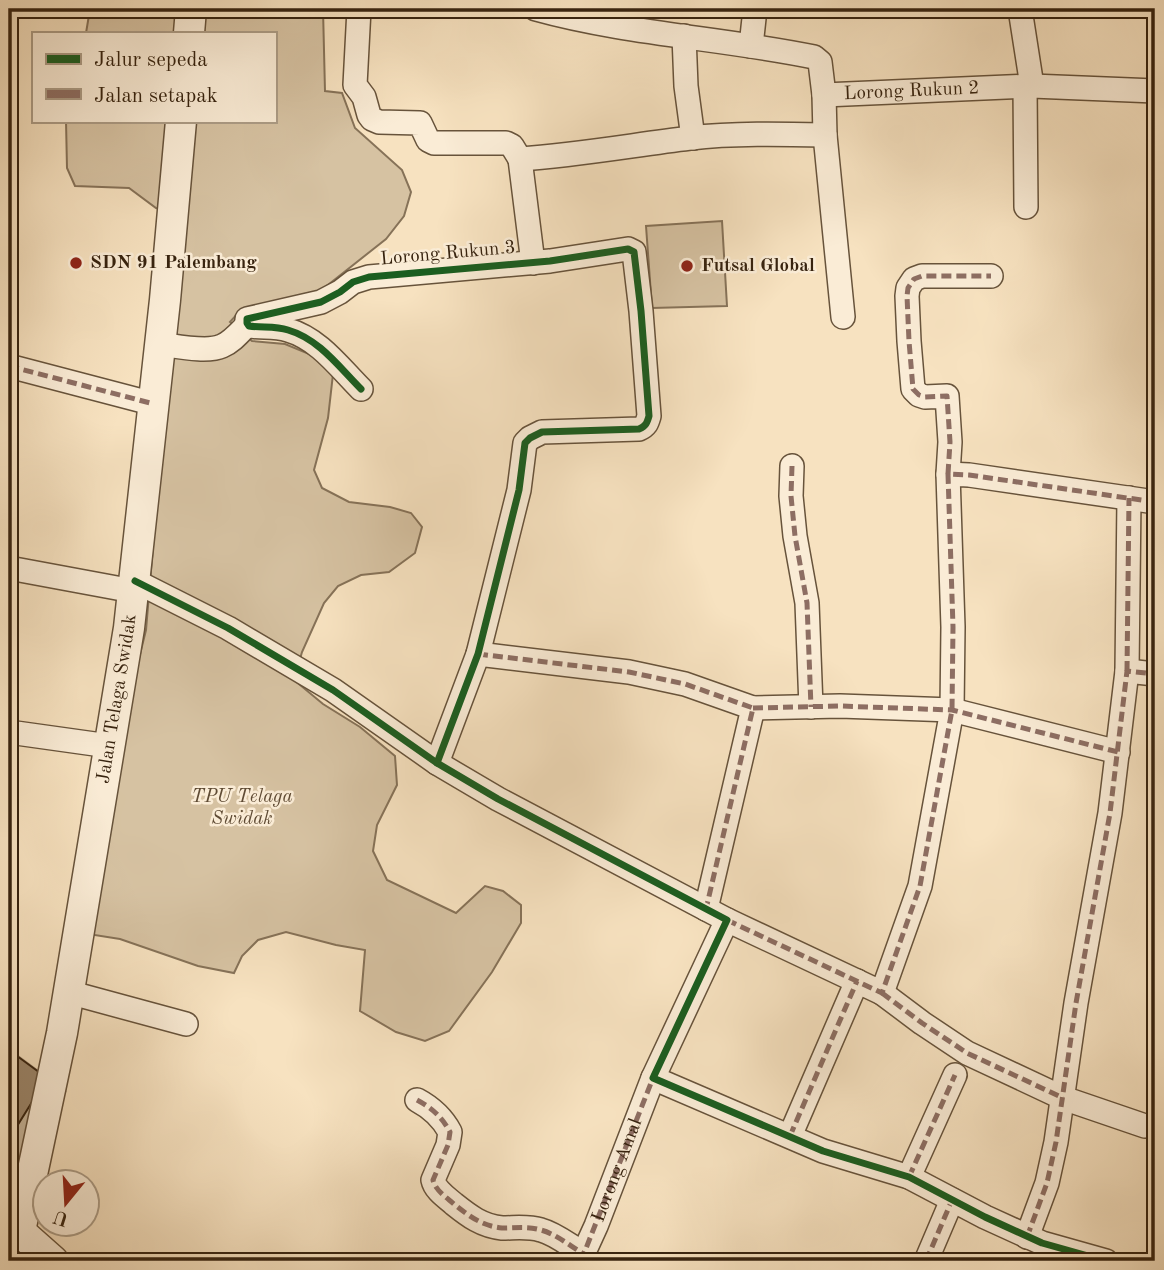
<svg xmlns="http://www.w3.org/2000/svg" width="1164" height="1270" font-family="'Old Standard TT',serif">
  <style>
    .green { fill: #d6c2a2; stroke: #867258; stroke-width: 2 }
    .shadow { fill: #0003 }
    .building { fill: #9b866b; stroke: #37230f; stroke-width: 2 }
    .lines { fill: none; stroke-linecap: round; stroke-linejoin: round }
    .minor-casing { stroke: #67533b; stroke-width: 26 }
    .tertiary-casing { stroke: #67533b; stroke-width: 33 }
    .minor { stroke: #faecd6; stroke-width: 23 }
    .tertiary { stroke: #faecd6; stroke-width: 30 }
    .quiet { stroke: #8d6e63; stroke-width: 5; stroke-dasharray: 10 5; stroke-linecap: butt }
    .cycleway-casing { stroke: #faecd6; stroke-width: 11 }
    .cycleway { stroke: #1b5e20; stroke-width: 7 }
    .poi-dot { fill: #8f2418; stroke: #faecd6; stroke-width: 2.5 }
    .labels { text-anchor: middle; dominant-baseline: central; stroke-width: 5; stroke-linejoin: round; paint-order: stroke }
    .street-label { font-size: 19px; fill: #37230f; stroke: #faecd6 }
    .poi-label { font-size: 19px; font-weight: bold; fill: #37230f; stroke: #faecd6; text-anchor: start }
    .park-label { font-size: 19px; font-style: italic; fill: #5f4b34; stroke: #faecd6 }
  </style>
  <rect width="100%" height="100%" fill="#f7e2c0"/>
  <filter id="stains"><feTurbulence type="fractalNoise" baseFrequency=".00286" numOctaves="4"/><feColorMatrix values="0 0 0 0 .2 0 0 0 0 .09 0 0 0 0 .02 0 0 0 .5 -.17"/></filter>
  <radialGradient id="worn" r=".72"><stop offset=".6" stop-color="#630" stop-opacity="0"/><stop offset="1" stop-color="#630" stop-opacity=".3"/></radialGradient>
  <g class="green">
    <path d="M90 9H323L325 91 342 93 355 128 402 170 411 192 404 216 386 239 319 292 241 310 230 322 252 341 285 344 319 358 333 374 328 418 314 470 322 488 349 502 390 507 411 513 422 527 415 553 389 572 361 575 338 586 324 603 302 652 294 680 323 704 360 727 395 756 397 785 377 825 373 851 387 880 456 913 485 886 503 891 521 905V923L492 972 449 1031 425 1041 396 1032 360 1011 365 950 336 945 286 932 258 940 242 956 234 973 198 966 120 939 88 934 123 723 146 630 181 214 156 208 129 188 75 186 67 168 66 121H275V33H86Z"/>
    <path d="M722 221 727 306 652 308 646 226Z"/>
  </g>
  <path class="shadow" d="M9 1048 67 1091 25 1160 9 1150Z"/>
  <path class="building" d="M9 1050 47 1078 9 1139Z"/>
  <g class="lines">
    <g class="minor-casing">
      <g id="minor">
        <path d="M359 9 355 85 364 97 369 115 372 119 379 122 420 123 428 140 434 143H506L512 146 520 159C577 155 633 145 690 138 733 133 781 134 825 135"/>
        <path id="s1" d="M536 9C626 34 722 38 814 57L820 62 824 95 1032 86 1155 91"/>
        <path d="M1020 9 1032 86"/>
        <path d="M684 36 686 86 693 138"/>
        <path d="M751 46 755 9"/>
        <path d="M1025 86 1026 207"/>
        <path d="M824 95 825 135 843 317"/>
        <path d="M520 159 533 263"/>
        <path d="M160 344C176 346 207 353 222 346 232 342 240 332 248 324"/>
        <path d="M9 366 154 404"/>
        <path d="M361 389C339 367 319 339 288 330 275 326 262 328 249 326L247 323V319L321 302 340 292 353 282 369 277 550 261 628 249 634 252 641 311 649 416C647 423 646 426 639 429L542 432 530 438 525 443 519 490 478 654 437 763"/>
        <path d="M792 466 791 496 795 536 807 603 811 707"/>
        <path d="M948 474 950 442 947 396 925 397 919 395 913 389 909 341 907 296 908 288 914 279 922 276H991"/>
        <path d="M9 568 133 591"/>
        <path d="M135 581 228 628 333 690 437 763 498 799 727 920 653 1078 823 1151 909 1177 985 1217 1042 1243 1106 1261"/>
        <path d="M478 654 629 672 685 684 753 708 706 909"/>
        <path d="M1127 671 1129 498"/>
        <path d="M753 708 840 706 952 710 1118 752"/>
        <path d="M9 732 109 746"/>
        <path d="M727 920 882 993 920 886 952 710 953 627 948 474 969 475 1155 502"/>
        <path d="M68 992 186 1024"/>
        <path d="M882 993 922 1023 967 1053 1063 1098 1145 1126"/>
        <path d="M417 1100C432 1108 442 1117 450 1132L448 1145 433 1180C435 1190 446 1197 454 1204 469 1216 482 1226 502 1228 515 1228 528 1226 541 1230 556 1234 570 1246 584 1254"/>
        <path d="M790 1136 857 981"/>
        <path d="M909 1177 955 1075"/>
        <path d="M1027 1237 1047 1183 1056 1142 1076 1003 1110 813 1127 671 1155 674"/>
        <path id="s2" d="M580 1261 596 1226 653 1078"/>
        <path d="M926 1261 952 1200"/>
      </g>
    </g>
    <g class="tertiary-casing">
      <g id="tertiary">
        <path d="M189 33 191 9"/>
        <path d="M9 1222 53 1261"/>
        <path id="s3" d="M20 1231 62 1033 129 628 165 300 181 121"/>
      </g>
    </g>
    <use href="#minor" class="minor"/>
    <use href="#tertiary" class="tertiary"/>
    <g class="quiet">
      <path d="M9 366 154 404"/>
      <path d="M792 466 791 496 795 536 807 603 811 707"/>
      <path d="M948 474 950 442 947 396 925 397 919 395 913 389 909 341 907 296 908 288 914 279 922 276H991"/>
      <path d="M478 654 629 672 685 684 753 708 706 909"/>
      <path d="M1127 671 1129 498"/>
      <path d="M753 708 840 706 952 710 1118 752"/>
      <path d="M727 920 882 993 920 886 952 710 953 627 948 474 969 475 1155 502"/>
      <path d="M882 993 922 1023 967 1053 1063 1098"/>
      <path d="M417 1100C432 1108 442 1117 450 1132L448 1145 433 1180C435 1190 446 1197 454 1204 469 1216 482 1226 502 1228 515 1228 528 1226 541 1230 556 1234 570 1246 584 1254"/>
      <path d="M790 1136 857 981"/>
      <path d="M909 1177 955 1075"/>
      <path d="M1027 1237 1047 1183 1056 1142 1076 1003 1110 813 1127 671 1155 674"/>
      <path d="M581 1261 653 1078"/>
      <path d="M926 1261 952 1200"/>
    </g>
    <g class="cycleway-casing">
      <g id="cycleway">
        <path d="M361 389C339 367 319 339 288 330 275 326 262 328 249 326L247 323V319L321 302 340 292 353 282 369 277 550 261 628 249 634 252 641 311 649 416C647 423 646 426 639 429L542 432 530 438 525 443 519 490 478 654 437 763"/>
        <path d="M135 581 228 628 333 690 437 763 498 799 727 920 653 1078 823 1151 909 1177 985 1217 1042 1243 1106 1261"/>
      </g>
    </g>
    <use href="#cycleway" class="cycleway"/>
  </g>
  <g class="poi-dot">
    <circle cx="76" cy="263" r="7"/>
    <circle cx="687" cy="266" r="7"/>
  </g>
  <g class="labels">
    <g class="street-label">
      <text stroke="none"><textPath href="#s1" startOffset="411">Lorong Rukun 2</textPath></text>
      <text transform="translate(448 254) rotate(-5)">Lorong Rukun 3</text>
      <text stroke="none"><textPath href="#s3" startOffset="541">Jalan Telaga Swidak</textPath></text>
      <text stroke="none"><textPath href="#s2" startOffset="98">Lorong Amal</textPath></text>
    </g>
    <g class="poi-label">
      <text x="90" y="263">SDN 91 Palembang</text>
      <text x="701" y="266">Futsal Global</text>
    </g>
    <g class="park-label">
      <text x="242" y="797">TPU Telaga<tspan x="242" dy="22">Swidak</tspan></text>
    </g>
  </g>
  <rect width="1164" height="1270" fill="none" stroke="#f7e2c0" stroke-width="35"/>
  <rect x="10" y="10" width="1143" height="1249" fill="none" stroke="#37230f" stroke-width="3.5"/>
  <rect x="18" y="18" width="1129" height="1235" fill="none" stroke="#37230f" stroke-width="2"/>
  <rect x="32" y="32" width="245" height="91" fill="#faecd6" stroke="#ac9c86" stroke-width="2"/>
  <rect x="46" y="54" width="35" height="10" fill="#1b5e20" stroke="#ac9c86" stroke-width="2"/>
  <text x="94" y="66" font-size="21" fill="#37230f">Jalur sepeda</text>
  <rect x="46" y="89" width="35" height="10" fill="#8d6e63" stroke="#ac9c86" stroke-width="2"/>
  <text x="94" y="102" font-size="21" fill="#37230f">Jalan setapak</text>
  <g transform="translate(66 1203) rotate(198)"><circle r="33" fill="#faecd6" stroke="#ac9c86" stroke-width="2"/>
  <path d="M0-5L12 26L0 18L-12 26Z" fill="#8f2418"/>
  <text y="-10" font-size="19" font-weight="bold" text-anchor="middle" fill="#37230f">U</text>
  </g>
  <rect width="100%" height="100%" filter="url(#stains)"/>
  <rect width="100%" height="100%" fill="url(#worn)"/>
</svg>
